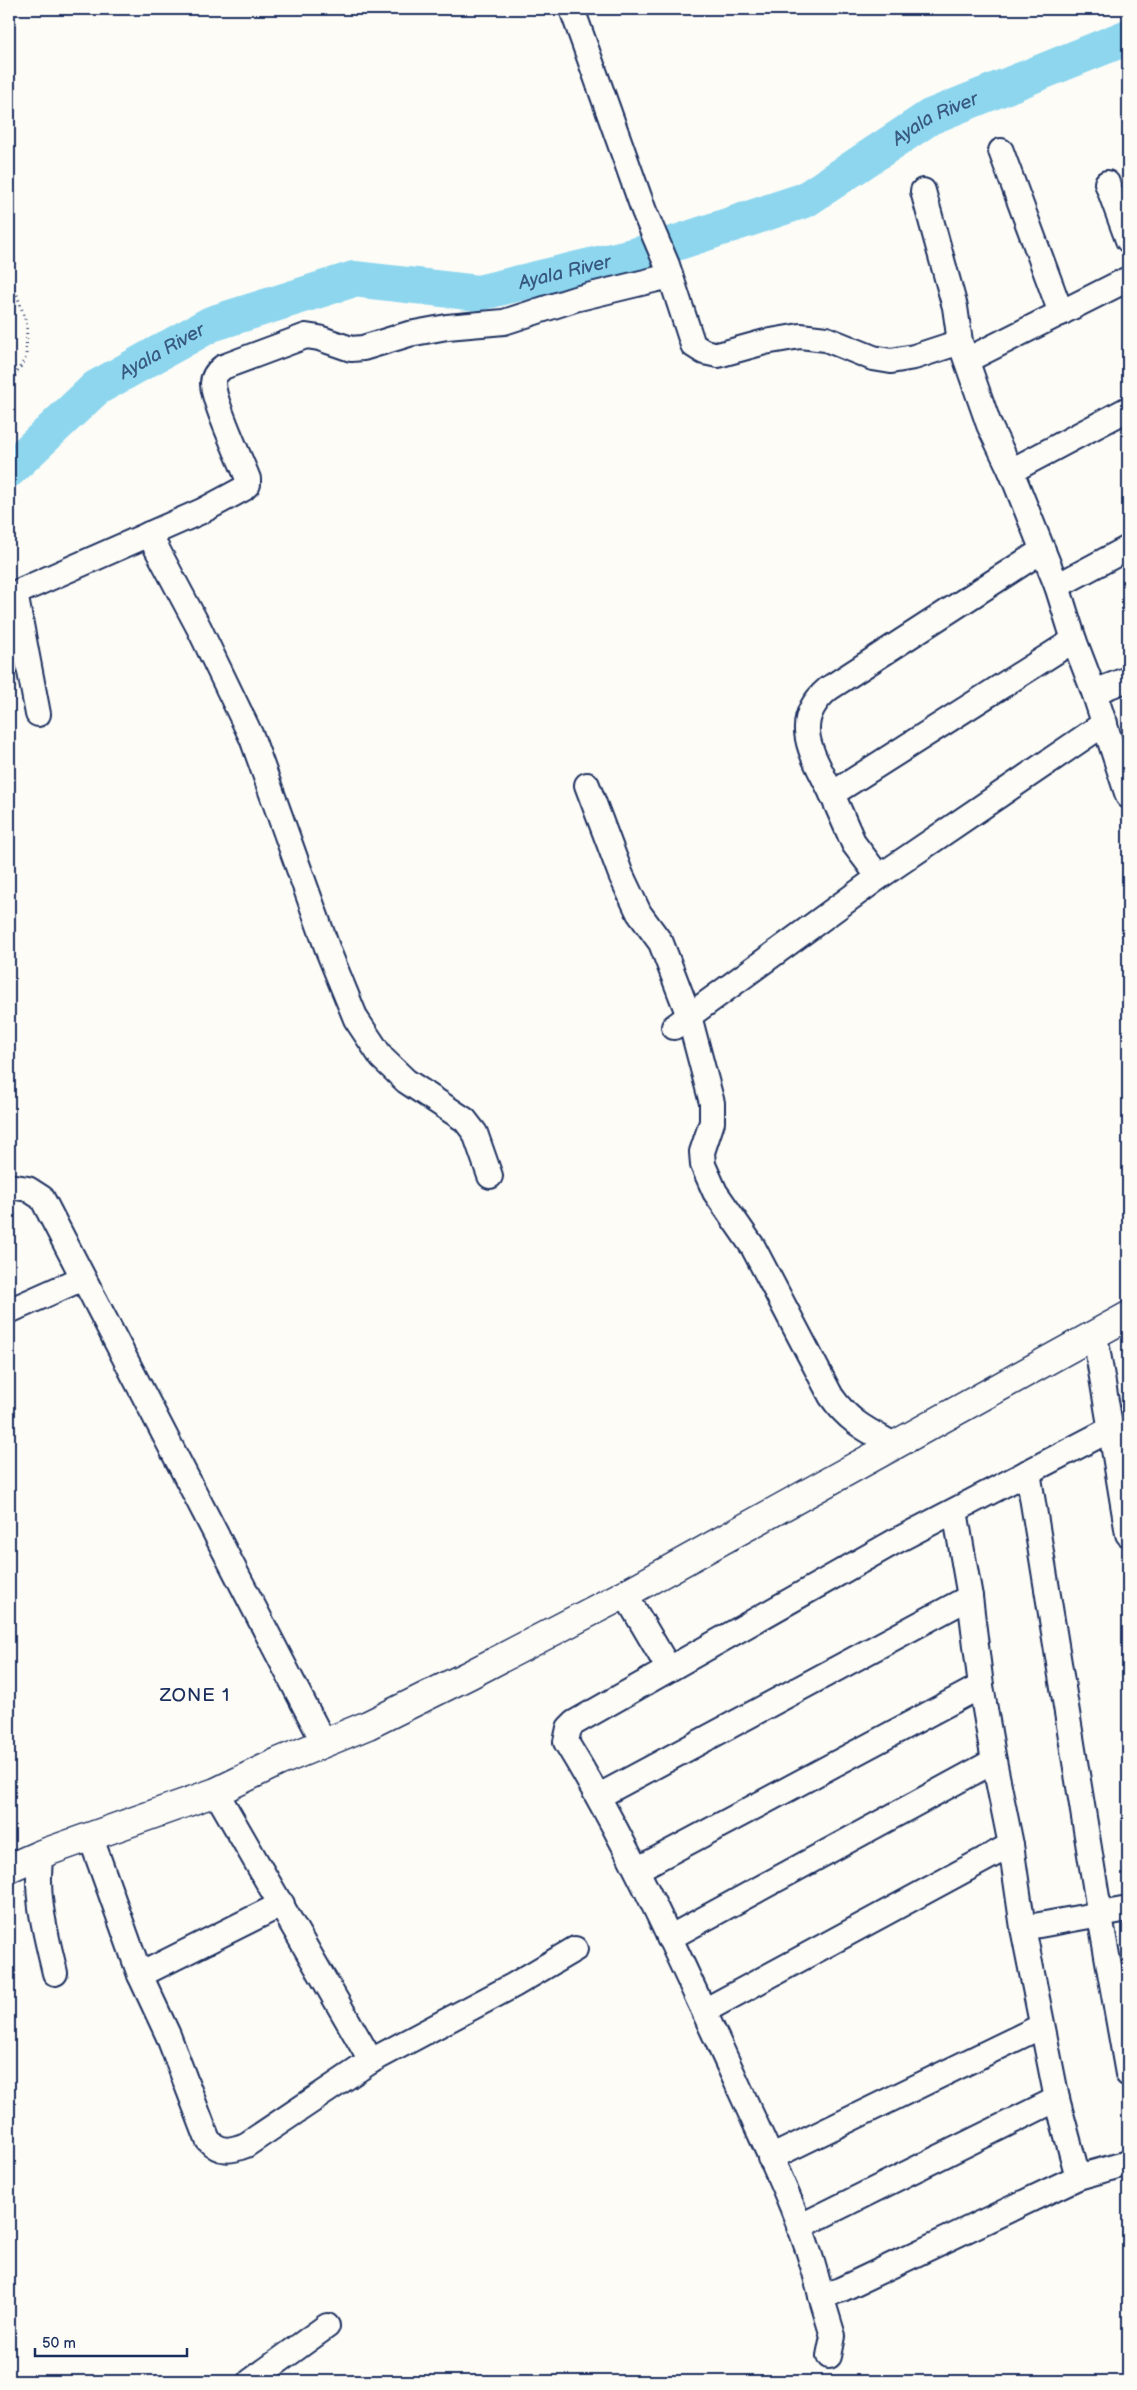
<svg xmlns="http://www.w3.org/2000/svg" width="1137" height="2390" font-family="'Balsamiq Sans',sans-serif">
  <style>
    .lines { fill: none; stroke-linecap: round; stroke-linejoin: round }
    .river { stroke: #8dd6ee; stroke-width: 36 }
    .minor-casing { stroke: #1b2f5e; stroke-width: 28 }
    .tertiary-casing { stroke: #1b2f5e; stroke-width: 31 }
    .path { stroke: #1b2f5e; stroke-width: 3; stroke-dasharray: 1 4; stroke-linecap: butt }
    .minor { stroke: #fdfcf7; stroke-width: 24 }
    .tertiary { stroke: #fdfcf7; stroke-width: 28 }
    .labels { text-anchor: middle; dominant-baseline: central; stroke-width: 4; stroke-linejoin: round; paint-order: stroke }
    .water-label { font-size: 19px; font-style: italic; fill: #385982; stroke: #fdfcf7 }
    .neighbourhood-label { font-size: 19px; letter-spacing: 1px; fill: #1b2f5e; stroke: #fdfcf7 }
  </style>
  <rect width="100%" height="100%" fill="#fdfcf7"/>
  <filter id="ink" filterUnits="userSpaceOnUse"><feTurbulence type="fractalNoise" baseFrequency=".02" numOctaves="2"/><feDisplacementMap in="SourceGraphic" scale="10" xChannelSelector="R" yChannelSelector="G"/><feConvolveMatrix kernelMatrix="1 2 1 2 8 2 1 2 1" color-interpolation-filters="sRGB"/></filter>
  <g filter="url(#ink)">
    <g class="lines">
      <path class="river" id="s1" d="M9 470 96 388 211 324 354 279 478 293 649 252 805 200 930 117 1128 37"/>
      <g class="minor-casing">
        <g id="minor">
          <path d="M572 9 644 211 667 265 693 345 704 352 718 355 765 342 800 336 826 339 873 358 891 361 914 357 960 342"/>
          <path d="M1001 151 1061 313"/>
          <path d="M1107 183 1128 240"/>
          <path d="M923 191 955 307 960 342 989 425 1011 471 1057 586 1074 640 1094 692 1128 796"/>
          <path d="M967 360 1128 279"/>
          <path d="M1011 471 1128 409"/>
          <path d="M149 534 199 628 252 738 329 953 356 1019 382 1058 406 1081 465 1120 475 1133 490 1176"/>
          <path d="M1057 586 1128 548"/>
          <path d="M1094 692 1128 679"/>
          <path d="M38 714 16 598 20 591 202 511 243 489 248 484V479C240 458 213 402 213 383 213 376 218 371 223 367L306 336 319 338 351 349 363 348 409 334 447 327 504 322 575 299 670 276"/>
          <path d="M587 785 621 875 639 913 661 943 689 1016 712 1103V1122L702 1152 703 1165 715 1192 753 1247 831 1396C849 1422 867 1430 894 1445"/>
          <path d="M832 794C814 756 788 723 828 689L1043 550"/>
          <path d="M879 877 854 844 832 794 1074 640"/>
          <path d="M674 1027 879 877 1105 723"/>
          <path d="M9 1186 28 1189 42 1198 324 1743"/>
          <path d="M9 1311 83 1278"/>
          <path d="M1095 1335 1128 1534"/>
          <path d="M1111 1429 894 1542 574 1723 569 1728 566 1742C632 1850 683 1966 736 2081 766 2148 805 2224 821 2296L840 2290 1078 2177 1128 2163"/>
          <path d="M1028 1472 1100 1916 1128 2074"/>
          <path d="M955 1511 970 1597 981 1686 994 1761 1011 1845 1023 1928 1057 2099 1078 2177"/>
          <path d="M625 1594 669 1669"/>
          <path d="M216 1792 371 2061"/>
          <path d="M599 1796 970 1597"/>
          <path d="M91 1838 140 1975 168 2035 208 2140C220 2153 231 2151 246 2145L371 2061 514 1985 575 1949"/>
          <path d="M41 1854C34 1894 46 1934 55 1973"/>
          <path d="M638 1869 981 1686"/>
          <path d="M1023 1928 1128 1909"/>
          <path d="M669 1938 994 1761"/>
          <path d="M140 1975 282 1904"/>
          <path d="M704 2011 1011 1845"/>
          <path d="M770 2158 1042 2026"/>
          <path d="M799 2227 1057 2099"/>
          <path d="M821 2296 833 2336 829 2356"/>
          <path d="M251 2381 327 2326"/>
        </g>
      </g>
      <g class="tertiary-casing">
        <path id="tertiary" d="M9 1868 41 1854 216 1792 278 1762 368 1725 469 1675 625 1594 1128 1316"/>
      </g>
      <path class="path" d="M9 271 27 325 26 357 9 386"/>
      <use href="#minor" class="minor"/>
      <use href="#tertiary" class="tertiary"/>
    </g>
  </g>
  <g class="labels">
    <g class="water-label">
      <text stroke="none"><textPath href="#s1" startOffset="1020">Ayala River</textPath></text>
      <text stroke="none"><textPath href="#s1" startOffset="615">Ayala River</textPath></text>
      <text stroke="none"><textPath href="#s1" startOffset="195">Ayala River</textPath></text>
    </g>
    <g class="neighbourhood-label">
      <text x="195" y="1695">ZONE 1</text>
    </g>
  </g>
  <rect width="1137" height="2390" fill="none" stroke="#fdfcf7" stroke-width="30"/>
  <rect x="15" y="15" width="1107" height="2360" fill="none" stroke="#1b2f5e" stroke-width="2" filter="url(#ink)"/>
  <path d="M35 2348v8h152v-8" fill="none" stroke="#1b2f5e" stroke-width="2.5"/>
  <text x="42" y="2348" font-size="15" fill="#1b2f5e" stroke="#fdfcf7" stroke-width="4" paint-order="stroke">50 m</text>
</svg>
